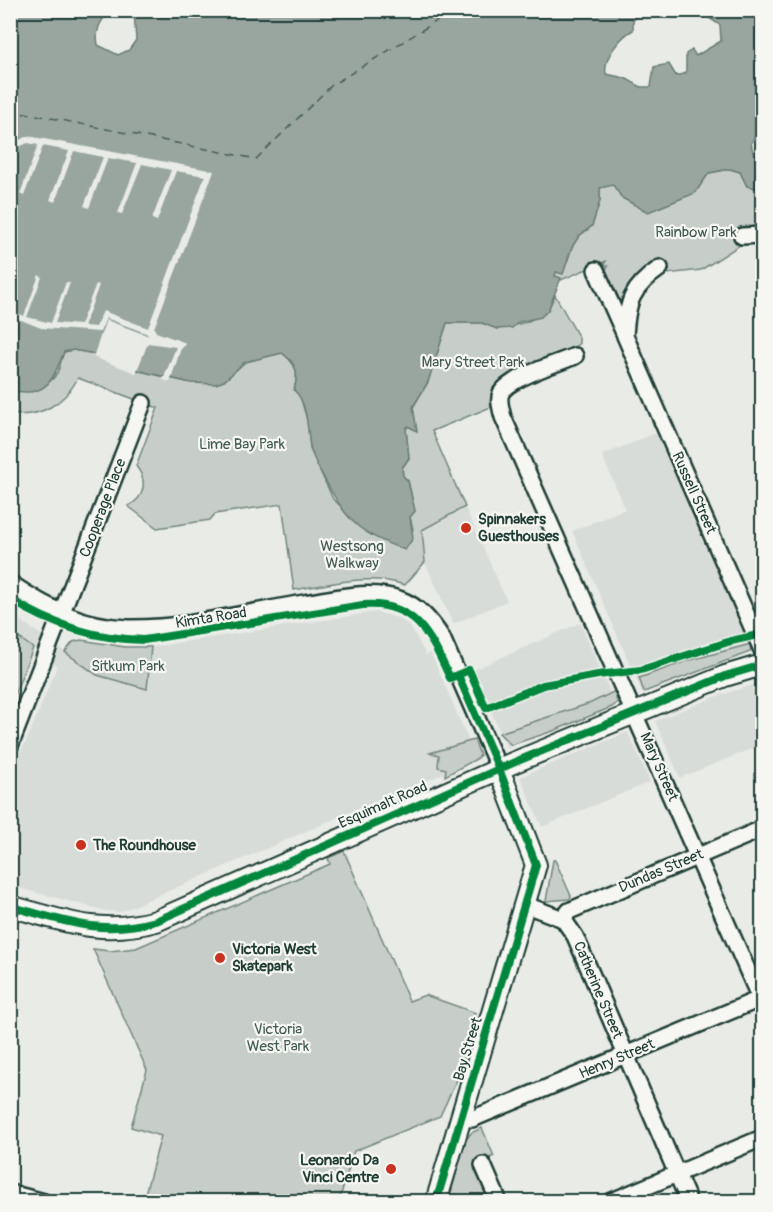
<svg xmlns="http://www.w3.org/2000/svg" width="773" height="1212" font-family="Pangolin,sans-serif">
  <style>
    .built { fill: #d8dcd8 }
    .green { fill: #c7cec9; stroke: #73867e; stroke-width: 1.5 }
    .water { fill: #99a6a0; stroke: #687c75; stroke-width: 1.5 }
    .pier { fill: #e9ebe7 }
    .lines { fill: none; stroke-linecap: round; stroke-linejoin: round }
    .ferry { stroke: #445c54; stroke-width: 1.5; stroke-dasharray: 8 6; stroke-linecap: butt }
    .minor-casing { stroke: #1f3d34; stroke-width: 20 }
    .major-casing { stroke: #1f3d34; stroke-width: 24 }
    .minor { stroke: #f6f6f2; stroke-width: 15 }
    .major { stroke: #f6f6f2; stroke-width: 20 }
    .cycleway-casing { stroke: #f6f6f2; stroke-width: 11 }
    .cycleway { stroke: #00873e; stroke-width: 8 }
    .poi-dot { fill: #c8321e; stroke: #f6f6f2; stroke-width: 2 }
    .labels { text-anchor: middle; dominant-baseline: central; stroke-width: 4.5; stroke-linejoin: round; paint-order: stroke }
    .park-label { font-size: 15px; fill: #415a52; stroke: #f6f6f2 }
    .street-label { font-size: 15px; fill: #1f3d34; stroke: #f6f6f2 }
    .poi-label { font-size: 15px; font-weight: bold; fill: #1f3d34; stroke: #f6f6f2; text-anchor: start }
  </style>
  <rect width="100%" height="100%" fill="#e9ebe7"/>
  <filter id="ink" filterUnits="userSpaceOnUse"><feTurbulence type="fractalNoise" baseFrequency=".0167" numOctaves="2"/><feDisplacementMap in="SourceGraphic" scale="12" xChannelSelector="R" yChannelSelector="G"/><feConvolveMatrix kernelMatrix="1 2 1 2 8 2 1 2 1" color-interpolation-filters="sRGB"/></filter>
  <g filter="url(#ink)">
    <g class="built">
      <path d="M656 433 750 647 642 692 572 531 625 509 602 455Z"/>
      <path d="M465 507 507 601 453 624 425 562 422 530Z"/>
      <path d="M376 612 398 618 410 626 426 655 431 653 477 760 346 814 120 912 106 911 11 886V768L27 740 57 666 11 632 10 613 97 674 147 689 151 647Z"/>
      <path d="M580 623 615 703 507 748 473 670Z"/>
      <path d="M762 682V748L761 745 680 778 655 721 717 696Z"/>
      <path d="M628 732 650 782 542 827 520 777Z"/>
    </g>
    <g class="green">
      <path d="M730 169 740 172 747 186 762 189V228L736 232 740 245 701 270 666 274 660 261 635 279 621 302 605 271 608 266H603L606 261 561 280 554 276 556 271 563 273 572 247 579 236 592 226 600 201V188L613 184 622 198 648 212 695 193 709 173Z"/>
      <path d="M555 295 579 338V344L494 398 491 407 432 431 465 507 422 530 425 562 405 585C369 573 331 584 294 590L282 504 215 514 210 520 157 528 128 506C145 498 148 481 136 466L158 408 78 378C64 404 40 418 11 414L10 390C23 393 51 387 57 373 60 368 61 359 64 352L73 350 101 355 140 371 191 383 224 381 245 362 282 353C297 364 299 373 294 390L300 396 308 423 310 449 333 499 373 536 405 549 413 529 410 517 415 511 408 481 403 476 402 468 409 458 406 429 408 426 416 430 413 407 428 382 447 323H482L497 329 527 322 548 310Z"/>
      <path d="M11 632 33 648 11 703Z"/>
      <path d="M81 640 125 647H151L147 689 97 675 65 652 73 642Z"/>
      <path d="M751 644 750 652 644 692 639 678 687 661Z"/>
      <path d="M615 691 617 703 612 707 553 731 511 745 499 733 591 703Z"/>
      <path d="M474 740 480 755 478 758 445 776 446 769 438 767 439 755 430 753Z"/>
      <path d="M344 851 409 1001 425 995 476 1013 460 1073 440 1116 354 1151 339 1201H143L161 1136 131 1127 147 1070 93 949 110 951 136 948 330 864 328 858Z"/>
      <path d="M553 860H555L571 896 570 899 546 901Z"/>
      <path d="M482 1128 494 1156 480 1162 499 1201 448 1202 465 1141 471 1133Z"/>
    </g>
    <path class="water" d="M10 11H109C100 22 95 30 98 45L118 55 129 50 136 40 134 11H653L649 15H638L633 20V30C620 37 603 58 606 74L625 78 641 87H651L654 67 669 64 676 76 686 73V54L692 50 696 56 721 41 720 25 709 18 705 11H762V131L756 134 751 143 753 152 762 155V189L747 186 740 172 730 169 709 173 695 193 648 212 622 198 613 185 600 188V201L592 226 579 236 572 247 563 274 556 272 555 276 561 278 548 310 541 317 519 322 512 328 497 329 482 323H447L428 382 413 407 417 431 408 426 406 429 409 458 402 468 403 476 408 481 415 511 410 517 413 538 405 550C360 534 347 522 325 480 320 470 312 458 310 446 307 428 308 403 294 390 299 373 297 364 282 353L245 362 224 381 216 384 191 383 140 371 101 355 73 350 64 352C53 378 48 399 11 390Z"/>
    <path class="pier" d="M28 136 214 171 154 328 156 332 186 343 181 348 170 382 163 380 176 347 148 343 136 373 93 357 106 320 149 336 146 333 106 318 100 332 41 328 11 316V311L24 316 39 275 42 277 27 317 51 323 66 282 70 283 55 323 80 325 96 284 99 285 84 326 96 327 103 311 148 328 205 176 176 171 157 221 152 219 171 170 142 164 122 214 118 213 137 163 108 158 89 208 84 206 103 157 74 151 55 202 50 200 69 151 43 146 24 196 20 194 38 145 28 143 11 150V144Z"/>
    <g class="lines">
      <path class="ferry" d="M10 120 26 113 256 159 332 85 455 10"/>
      <g class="minor-casing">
        <g id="minor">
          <path d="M742 236 762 235"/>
          <path d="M660 268C631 288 627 302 625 336L762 650"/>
          <path d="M596 270 624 333"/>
          <path d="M575 356C558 363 509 378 501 393 498 400 501 409 503 417L762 1003"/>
          <path d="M10 583C47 608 83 627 128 628 184 629 248 612 304 603 336 598 368 589 399 599 419 606 431 621 442 638L499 769"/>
          <path d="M10 746 143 403"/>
          <path d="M526 905 563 919 575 936 689 1202"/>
          <path d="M563 919 569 911 762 829"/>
          <path d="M472 1119 762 998"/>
          <path d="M483 1165 499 1202"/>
          <path d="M10 1193 44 1202"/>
          <path d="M610 1202 762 1138"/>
        </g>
      </g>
      <g class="major-casing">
        <g id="major">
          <path d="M10 906C64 921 100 936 156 921L515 762 725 676 762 665"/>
          <path d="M436 1202 536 865 499 769"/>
        </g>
      </g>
      <use href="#minor" class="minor"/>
      <use href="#major" class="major"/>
      <g class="cycleway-casing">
        <g id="cycleway">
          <path d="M10 599C51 625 96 639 144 640L363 605C416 601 431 637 450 678L469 670 486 708 543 685 598 675 641 670 731 641 762 634"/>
          <path d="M10 906C64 921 100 936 156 921L515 762 725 676 762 665"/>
          <path d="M436 1202 536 865 499 769 458 675"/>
        </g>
      </g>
      <use href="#cycleway" class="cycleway"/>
    </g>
  </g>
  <g class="poi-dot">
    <circle cx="466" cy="528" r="6"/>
    <circle cx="81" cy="845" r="6"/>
    <circle cx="220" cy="958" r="6"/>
    <circle cx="391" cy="1169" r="6"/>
  </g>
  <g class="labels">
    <g class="park-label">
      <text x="696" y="232">Rainbow Park</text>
      <text x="473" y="362">Mary Street Park</text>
      <text x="242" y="444">Lime Bay Park</text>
      <text x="352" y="546">Westsong<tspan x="352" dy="17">Walkway</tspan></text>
      <text x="128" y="666">Sitkum Park</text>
      <text x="278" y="1029">Victoria<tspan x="278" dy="17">West Park</tspan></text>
    </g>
    <g class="street-label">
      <text transform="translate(694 493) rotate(66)">Russell Street</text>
      <text transform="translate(103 508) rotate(-69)">Cooperage Place</text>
      <text transform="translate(211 618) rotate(-9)">Kimta Road</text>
      <text transform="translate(659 767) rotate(66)">Mary Street</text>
      <text transform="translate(383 805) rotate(-24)">Esquimalt Road</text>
      <text transform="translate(661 871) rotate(-23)">Dundas Street</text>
      <text transform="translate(598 990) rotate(67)">Catherine Street</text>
      <text transform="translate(468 1049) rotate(-73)">Bay Street</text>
      <text transform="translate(617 1059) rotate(-23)">Henry Street</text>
    </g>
    <g class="poi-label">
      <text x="478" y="519">Spinnakers<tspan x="478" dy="17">Guesthouses</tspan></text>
      <text x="93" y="845">The Roundhouse</text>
      <text x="232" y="949">Victoria West<tspan x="232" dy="17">Skatepark</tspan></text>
      <text x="379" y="1160" text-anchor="end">Leonardo Da<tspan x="379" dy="17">Vinci Centre</tspan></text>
    </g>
  </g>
  <rect width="773" height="1212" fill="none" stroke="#f6f6f2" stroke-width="36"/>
  <rect x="18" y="18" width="737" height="1176" fill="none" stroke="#1f3d34" stroke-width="2" filter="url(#ink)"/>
</svg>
